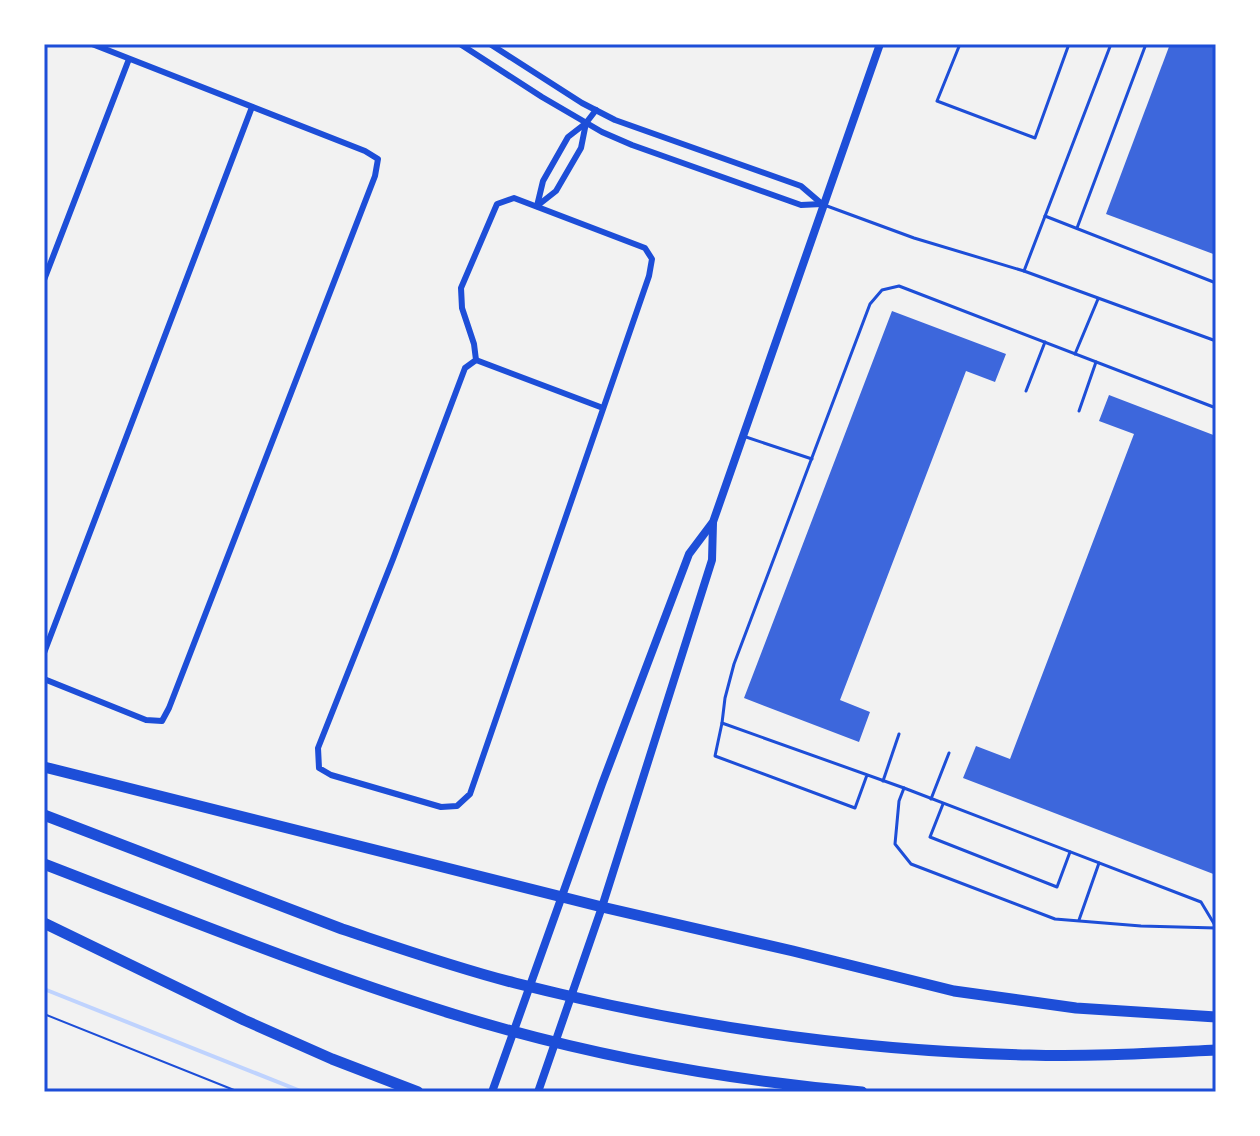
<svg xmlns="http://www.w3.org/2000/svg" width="1260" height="1136" font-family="Arial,sans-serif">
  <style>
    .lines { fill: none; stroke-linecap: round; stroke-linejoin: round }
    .stream { stroke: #bfd3fe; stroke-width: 4 }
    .building { fill: #3d67dc }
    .path { stroke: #1d4ed8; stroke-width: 2 }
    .service { stroke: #1d4ed8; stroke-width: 3 }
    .minor { stroke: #1d4ed8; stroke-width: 6 }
    .secondary { stroke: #1d4ed8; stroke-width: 8 }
    .motorway { stroke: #1d4ed8; stroke-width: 11 }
    .neatline { fill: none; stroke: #1d4ed8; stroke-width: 3 }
  </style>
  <rect width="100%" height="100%" fill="#f2f2f2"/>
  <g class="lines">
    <path class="stream" d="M44 989 303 1092"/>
  </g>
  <g class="building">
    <path d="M1170 44H1216V255L1106 214Z"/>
    <path d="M892 311 1006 354 995 382 966 371 840 700 870 712 859 742 744 698Z"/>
    <path d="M1109 395 1216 436V875L963 778 976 746 1010 759 1134 434 1099 421Z"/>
  </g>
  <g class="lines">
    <path class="path" d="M44 1014 239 1092"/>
    <g class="service">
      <path d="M960 44 937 101 1035 138 1069 44"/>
      <path d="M827 206 914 238 1024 271 1216 341"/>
      <path d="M1045 216 1216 283"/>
      <path d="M1077 228 1146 44"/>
      <path d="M1024 271 1111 44"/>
      <path d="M1075 354 1098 299"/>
      <path d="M1026 391 1045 342"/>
      <path d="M1079 411 1096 362"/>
      <path d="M743 436 812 459"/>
      <path d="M722 723 725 698 734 664 870 304 882 290 899 286 1216 408"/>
      <path d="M867 775 855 808 715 756 722 723 904 788"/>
      <path d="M883 781 899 734"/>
      <path d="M931 799 949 753"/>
      <path d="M943 804 930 837 1057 887 1070 852"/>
      <path d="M1079 920 1099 863"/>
      <path d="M1216 927 1201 902 904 788 899 801 895 844 911 864 1055 919 1141 926 1216 928"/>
    </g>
    <g class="minor">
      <path d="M460 44 542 97 602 132 632 145 801 205 822 204"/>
      <path d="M490 44 582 103 615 120 801 186 822 204"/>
      <path d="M514 198 645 248 652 259 649 276 470 794 457 806 441 807 331 775 319 768 318 748 393 559 465 368 476 360 474 344 462 308 461 288 497 204Z"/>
      <path d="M537 206 543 181 568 137 586 123 596 110"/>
      <path d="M537 206 556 191 581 148 586 123"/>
      <path d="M44 280 129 59"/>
      <path d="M476 360 603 408"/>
      <path d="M44 653 252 107"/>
      <path d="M44 679 146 720 162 721 169 708 375 176 378 159 365 151 92 44"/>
    </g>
    <g class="secondary">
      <path d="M492 1092 602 784 689 554 713 522 880 44"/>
      <path d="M538 1092 602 907 712 560 713 523"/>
    </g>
    <g class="motorway">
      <path d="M44 767 602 907 793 951 954 991 1076 1008 1216 1017"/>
      <path d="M44 815 342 929C399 948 456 968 515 983 685 1026 854 1051 1029 1055 1091 1057 1154 1053 1216 1050"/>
      <path d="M44 864C179 916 314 971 453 1014 585 1055 724 1080 862 1092"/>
      <path d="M44 923 244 1020 332 1059 418 1092"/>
    </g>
  </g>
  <rect width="1260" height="1136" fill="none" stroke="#ffffff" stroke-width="92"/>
  <rect x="46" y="46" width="1168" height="1044" class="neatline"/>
</svg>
